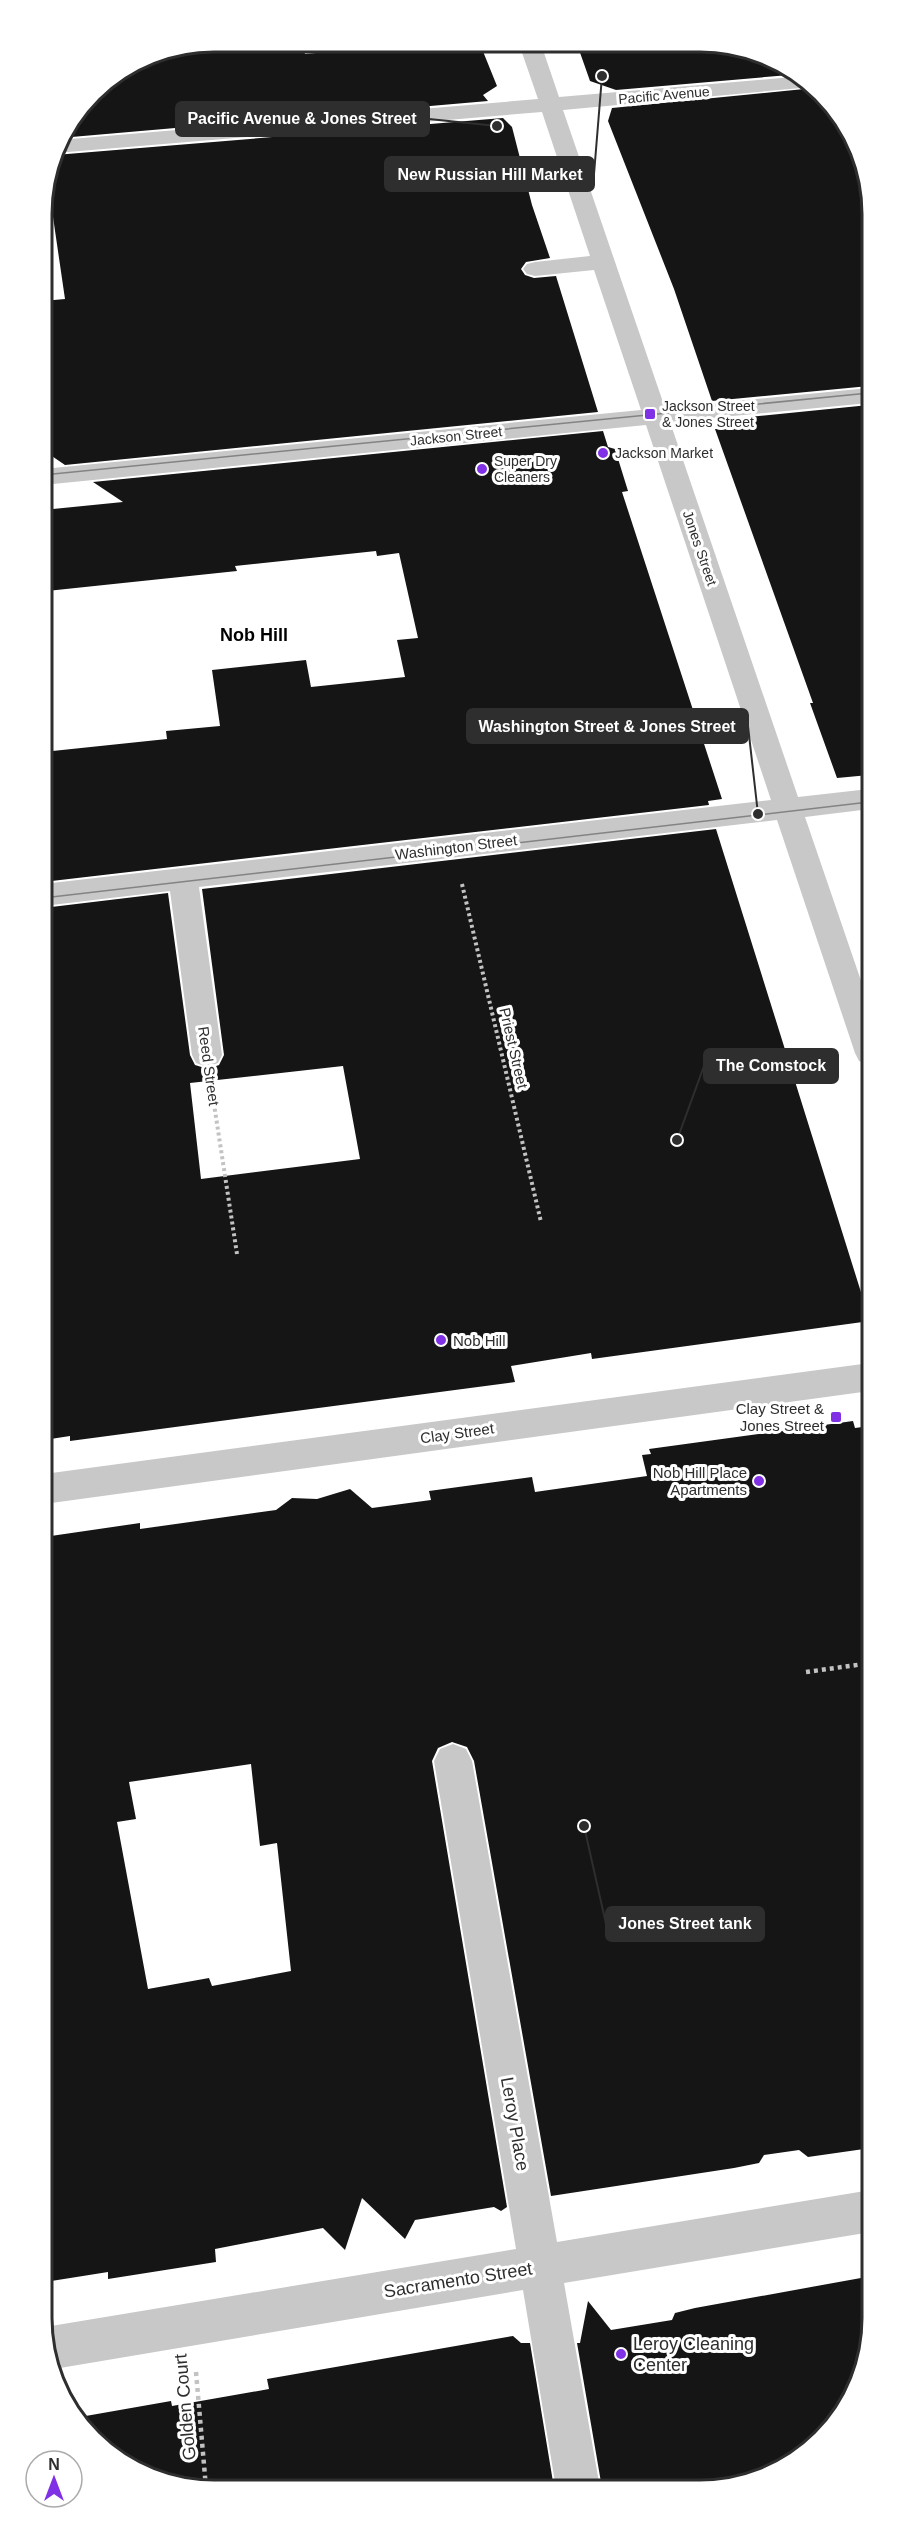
<svg xmlns="http://www.w3.org/2000/svg" width="914" height="2533" font-family="Arial,sans-serif">
  <style>
    .building { fill: #151515; fill-rule: evenodd }
    .lines { fill: none; stroke-linecap: round; stroke-linejoin: round }
    .path-far1 { stroke: #c2c2c2; stroke-width: 4; stroke-dasharray: 3 3; stroke-linecap: butt }
    .path { stroke: #c2c2c2; stroke-width: 4.5; stroke-dasharray: 4 4; stroke-linecap: butt }
    .minor { fill: #c8c8c8; fill-rule: evenodd }
    .tram { stroke: #838383; stroke-width: 1.5 }
    .poi-dot { fill: #8031e5; stroke: #fff; stroke-width: 2 }
    .labels { text-anchor: middle; dominant-baseline: central; stroke-width: 6; stroke-linejoin: round; paint-order: stroke }
    .far-street-label { font-size: 14px; fill: #2e2e2e; stroke: #fff }
    .far-poi-label { font-size: 14px; fill: #2e2e2e; stroke: #fff; text-anchor: start }
    .street-label { font-size: 15px; fill: #2e2e2e; stroke: #fff }
    .poi-label { font-size: 15px; fill: #2e2e2e; stroke: #fff; text-anchor: end }
    .quarter-label { font-size: 18px; font-weight: bold; fill: #000; stroke: #fff }
    .near-street-label { font-size: 18px; fill: #2e2e2e; stroke: #fff }
    .near-poi-label { font-size: 18px; fill: #2e2e2e; stroke: #fff; text-anchor: start }
    .rim { fill: none; stroke: #2e2e2e; stroke-width: 3 }
    .leader { fill: none; stroke: #2e2e2e; stroke-width: 2 }
    .callout-dot { fill: #2e2e2e; stroke: #fff; stroke-width: 2 }
    .callout { fill: #2e2e2e; stroke: #2e2e2e; stroke-width: 2 }
    .callout-label { font-size: 16px; text-anchor: middle; font-weight: bold; fill: #fff }
  </style>
  <rect width="100%" height="100%" fill="#fff"/>
  <g class="building">
    <path d="M214 42 302 43 305 54 392 46 391 43 480 44 497 86 483 95 488 101 60 138 100 85 149 55Z"/>
    <path d="M577 44 734 45 789 75 616 90 590 81Z"/>
    <path d="M814 88 821 92 869 180V386L712 401 674 289 608 121 612 108Z"/>
    <path d="M503 118 512 127 532 205 550 258 526 262 521 269 525 275 534 278 556 276 598 412 65 465 43 450V301L65 299 53 217 42 218V203L55 155Z"/>
    <path d="M869 405V775L837 778 810 703H813L715 429H721L718 420Z"/>
    <path d="M603 431 608 447 615 449 628 491 622 492 722 799 708 801 709 805 43 882V752L167 739 166 731 220 726 212 670 306 660 311 687 405 677 397 640 418 638 399 553 377 556 376 551 235 566 237 571 47 591 43 552V510L123 502 93 482Z"/>
    <path d="M716 829 870 1321 592 1359 591 1353 511 1366 515 1382 70 1441V1436L44 1440 43 908 168 893 190 1055 195 1065 208 1069 219 1065 224 1055 202 889ZM343 1066 360 1159 201 1179 190 1083Z"/>
    <path d="M853 1421 855 1428 870 1426 871 2148 808 2157 799 2150 764 2155 759 2163 734 2168 551 2196 474 1761 467 1747 452 1742 438 1748 432 1761 507 2207 501 2211 494 2207 415 2220 405 2239 362 2198 345 2250 323 2228 215 2249 216 2262 108 2279V2272L45 2282 44 1537 140 1523V1529L276 1510 292 1498 317 1499 350 1489 372 1508 431 1500 429 1491 532 1477 535 1492 647 1476 642 1455 651 1454 649 1449ZM251 1764 260 1846 277 1843 291 1971 212 1986 209 1978 148 1989 117 1822 136 1819 129 1782Z"/>
    <path d="M872 2276V2330L859 2384 829 2432 786 2468 734 2488H602L577 2343H580L588 2301 611 2330 672 2320 675 2313 695 2308Z"/>
    <path d="M513 2336 521 2343H530L554 2488H181L93 2441 80 2417 171 2401 172 2406 269 2389 267 2379Z"/>
  </g>
  <g class="lines">
    <g class="path-far1">
      <path d="M462 884 541 1222"/>
      <path d="M212 1091 237 1254"/>
    </g>
    <g class="path">
      <path d="M806 1672 871 1663"/>
      <path d="M196 2372 206 2488"/>
    </g>
    <g class="minor">
      <path d="M519 44H541L559 97 793 77 812 87 563 110 665 408 869 388V403L670 422 798 797 869 789 870 809 805 817 870 1007V1065L859 1061 855 1053 777 820 199 887 222 1055 218 1063 207 1067 196 1063 192 1055 170 891 43 906V884L771 800 646 425 43 485V469L641 410 594 270 535 276 527 274 523 269 527 264 535 262 590 256 542 112 56 153 59 140 538 99Z"/>
      <path d="M870 1363V1391L44 1504V1474Z"/>
      <path d="M453 1744 466 1749 472 1761 557 2242 871 2190V2232L564 2283 600 2488H556L523 2290 54 2369 45 2353V2327L516 2249 434 1761 440 1749Z"/>
    </g>
    <g class="tram">
      <path d="M43 475 869 393"/>
      <path d="M43 898 869 802"/>
    </g>
  </g>
  <g class="poi-dot">
    <rect x="644" y="408" width="12" height="12" rx="3"/>
    <circle cx="603" cy="453" r="6"/>
    <circle cx="482" cy="469" r="6"/>
    <circle cx="441" cy="1340" r="6"/>
    <rect x="830" y="1411" width="12" height="12" rx="3"/>
    <circle cx="759" cy="1481" r="6"/>
    <circle cx="621" cy="2354" r="6"/>
  </g>
  <g class="labels">
    <g class="far-street-label">
      <text transform="translate(664 95) rotate(-5)">Pacific Avenue</text>
      <text transform="translate(456 436) rotate(-6)">Jackson Street</text>
      <text transform="translate(700 548) rotate(71)">Jones Street</text>
    </g>
    <g class="far-poi-label">
      <text x="662" y="406">Jackson Street<tspan x="662" dy="16">&amp; Jones Street</tspan></text>
      <text x="615" y="453">Jackson Market</text>
      <text x="494" y="461">Super Dry<tspan x="494" dy="16">Cleaners</tspan></text>
    </g>
    <g class="street-label">
      <text transform="translate(456 847) rotate(-7)">Washington Street</text>
      <text transform="translate(514 1048) rotate(77)">Priest Street</text>
      <text transform="translate(209 1066) rotate(82)">Reed Street</text>
      <text transform="translate(457 1433) rotate(-8)">Clay Street</text>
    </g>
    <g class="poi-label">
      <text x="453" y="1340" text-anchor="start">Nob Hill</text>
      <text x="824" y="1408">Clay Street &amp;<tspan x="824" dy="17">Jones Street</tspan></text>
      <text x="747" y="1472">Nob Hill Place<tspan x="747" dy="17">Apartments</tspan></text>
    </g>
    <g class="quarter-label">
      <text x="254" y="635">Nob Hill</text>
    </g>
    <g class="near-street-label">
      <text transform="translate(515 2124) rotate(80)">Leroy Place</text>
      <text transform="translate(458 2280) rotate(-9)">Sacramento Street</text>
      <text transform="translate(185 2407) rotate(-95)">Golden Court</text>
    </g>
    <g class="near-poi-label">
      <text x="633" y="2344">Leroy Cleaning<tspan x="633" dy="21">Center</tspan></text>
    </g>
  </g>
  <path d="M0 0H914V2533H0ZM214 52H700A162 162 0 0 1 862 214V2318A162 162 0 0 1 700 2480H214A162 162 0 0 1 52 2318V214A162 162 0 0 1 214 52Z" fill="#fff" fill-rule="evenodd"/>
  <path class="rim" d="M214 52H700A162 162 0 0 1 862 214V2318A162 162 0 0 1 700 2480H214A162 162 0 0 1 52 2318V214A162 162 0 0 1 214 52Z"/>
  <path class="leader" d="M497 126L429 119M602 76L594 174M758 814L748 726M677 1140L704 1066M584 1826L606 1924"/>
  <g class="callout-dot">
    <circle cx="497" cy="126" r="6"/>
    <circle cx="602" cy="76" r="6"/>
    <circle cx="758" cy="814" r="6"/>
    <circle cx="677" cy="1140" r="6"/>
    <circle cx="584" cy="1826" r="6"/>
  </g>
  <g class="callout">
    <rect x="176" y="102" width="253" height="34" rx="6"/>
    <rect x="385" y="157" width="209" height="34" rx="6"/>
    <rect x="467" y="709" width="281" height="34" rx="6"/>
    <rect x="704" y="1049" width="134" height="34" rx="6"/>
    <rect x="606" y="1907" width="158" height="34" rx="6"/>
  </g>
  <g class="callout-label">
    <text x="302" y="124">Pacific Avenue &amp; Jones Street</text>
    <text x="490" y="180">New Russian Hill Market</text>
    <text x="607" y="732">Washington Street &amp; Jones Street</text>
    <text x="771" y="1071">The Comstock</text>
    <text x="685" y="1929">Jones Street tank</text>
  </g>
  <g transform="translate(54 2479)"><circle r="28" fill="#ffffff" stroke="#ababab" stroke-width="1.5"/>
  <path d="M0-4.5L10 22L0 15L-10 22Z" fill="#8031e5"/>
  <text y="-9" font-size="16" font-weight="bold" text-anchor="middle" fill="#2e2e2e">N</text>
  </g>
</svg>
